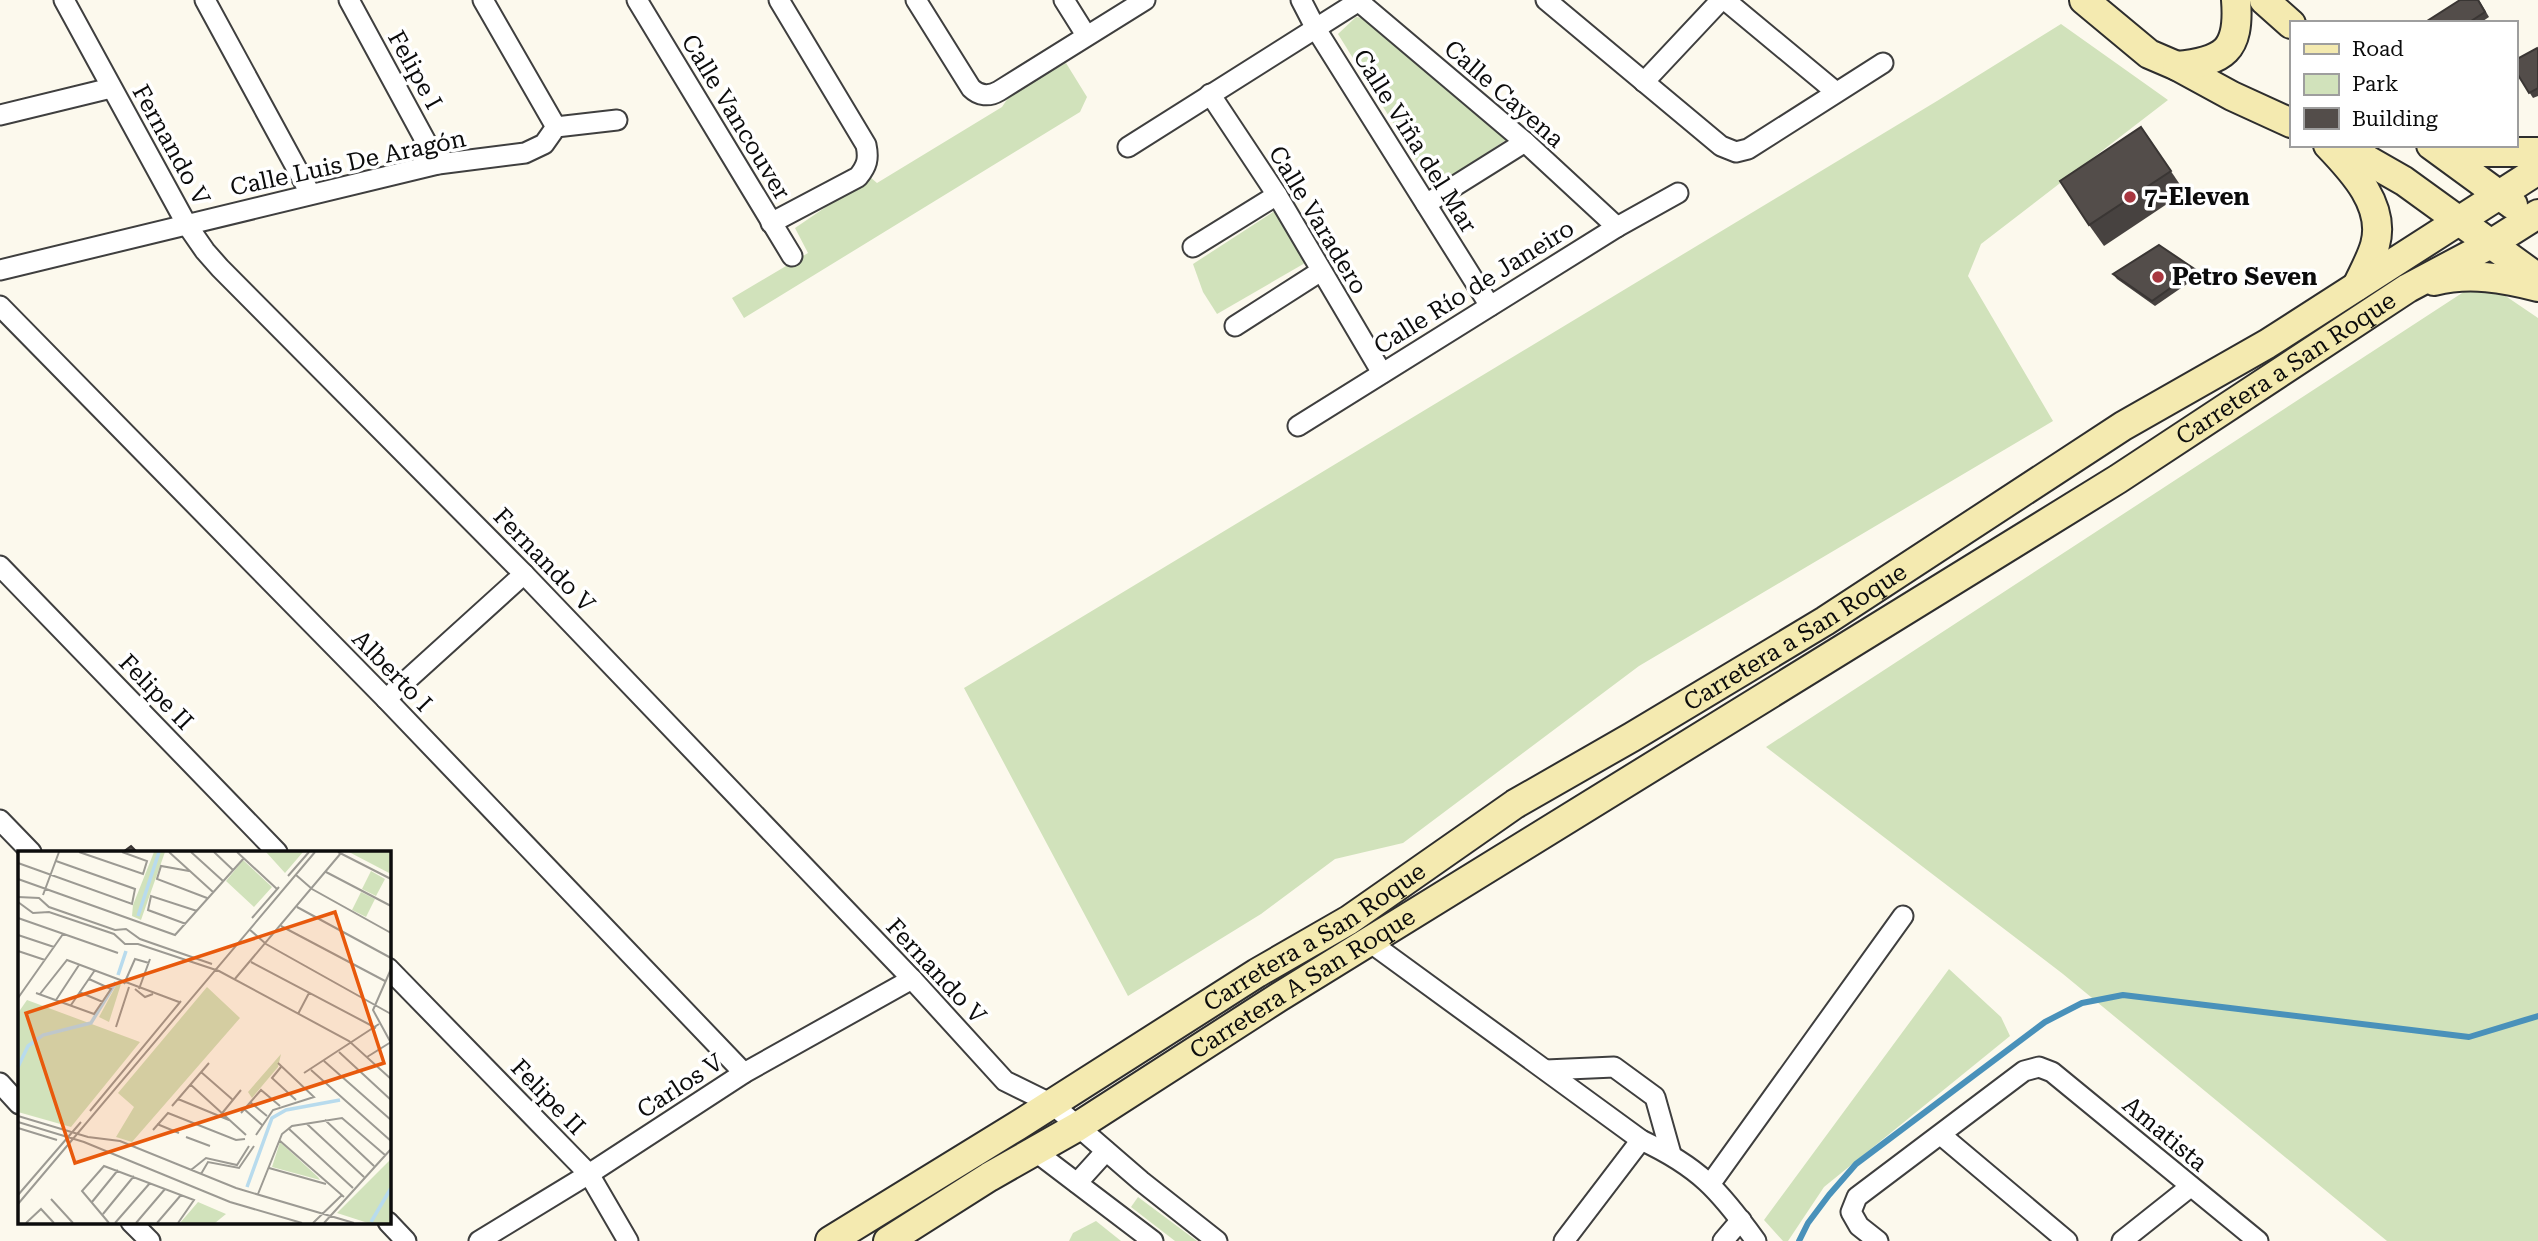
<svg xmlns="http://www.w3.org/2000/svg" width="2538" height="1241" font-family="'Roboto Serif',serif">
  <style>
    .green { fill: #d1e2bb }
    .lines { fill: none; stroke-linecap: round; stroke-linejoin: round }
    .stream { stroke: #4991ba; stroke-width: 6 }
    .minor-casing { stroke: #3f3f3f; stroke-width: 23 }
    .secondary-casing { stroke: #2e2e2e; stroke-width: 32 }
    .minor { stroke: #fff; stroke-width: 19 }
    .secondary { stroke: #f4eab0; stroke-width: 28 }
    .wall { fill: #474240 }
    .building { fill: #534d4a; stroke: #3a3634; stroke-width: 2 }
    .poi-dot { fill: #a83740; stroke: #fff; stroke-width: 2.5 }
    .labels { text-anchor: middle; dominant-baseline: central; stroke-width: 7; stroke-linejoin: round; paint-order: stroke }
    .street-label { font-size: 24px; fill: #0c0c0c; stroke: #fff }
    .poi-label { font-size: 24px; font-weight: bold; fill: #0c0c0c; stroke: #fff; text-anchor: start }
    .inset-river { fill: none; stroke: #b8dbed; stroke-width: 3.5 }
    .inset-road { fill: none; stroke: #9c9a93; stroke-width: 2 }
    .view { fill: #e8590c; fill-opacity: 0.15; stroke: #e8590c; stroke-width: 3.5 }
    .inset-edge { fill: none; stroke: #0c0c0c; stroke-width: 3.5 }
  </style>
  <rect width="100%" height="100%" fill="#fcf9ed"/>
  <g class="green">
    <path d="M1356 17 1369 19 1509 138 1439 184 1429 181 1338 34Z"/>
    <path d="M2061 24 2168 100 1981 244 1968 276 2053 421 1639 666 1403 843 1335 859 1261 914 1128 996 964 688 1937 101Z"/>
    <path d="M1066 63 1087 97 1080 112 744 318 732 298 808 253 795 228 870 177 877 183 1002 107 1010 95Z"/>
    <path d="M1273 212 1284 214 1312 259 1217 314 1203 292 1193 264Z"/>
    <path d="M2482 280 2538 318V1241H2387L2063 974 1766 747Z"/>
    <path d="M1949 969 2001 1017 2010 1036 1824 1187 1788 1241H1783L1764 1220Z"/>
    <path d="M1138 1197 1197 1241H1175L1131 1207Z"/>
    <path d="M1096 1221 1121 1241H1069L1073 1233Z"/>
  </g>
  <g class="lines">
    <path class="stream" d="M1799 1241 1808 1223 1829 1195 1856 1164 2045 1022 2082 1003 2123 995 2469 1037 2538 1016"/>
    <g class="minor-casing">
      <g id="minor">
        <path d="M64 0 187 225 205 251 220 268 524 574 912 979 1005 1081 1052 1104 1141 1181 1217 1241"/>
        <path d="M205 0 310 193"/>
        <path d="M349 0 438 164"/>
        <path d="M483 0 556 127"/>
        <path d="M637 0 792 256"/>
        <path d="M916 0 971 88C979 96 989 97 999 91L1145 0"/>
        <path d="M1064 0 1086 35"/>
        <path d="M1301 0 1316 29 1490 306"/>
        <path d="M1357 0 1525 142 1617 227"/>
        <path d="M1546 0 1721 146 1736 152 1748 149 1883 63"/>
        <path d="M1725 0 1836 92"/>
        <path d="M1644 82 1721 0"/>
        <path d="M1210 94 1277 195 1382 373"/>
        <path d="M0 115 111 88"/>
        <path d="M1128 147 1359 1"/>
        <path d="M1426 204 1525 142"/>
        <path d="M771 223 858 177C867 166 869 159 866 145L779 0"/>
        <path d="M1193 247 1277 195"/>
        <path d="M0 270 438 164 525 153 544 144 556 127 617 120"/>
        <path d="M0 306 386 699 744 1073"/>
        <path d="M1235 326 1321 271"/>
        <path d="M1298 426 1617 227 1678 193"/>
        <path d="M0 566 277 852"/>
        <path d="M386 699 524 574"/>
        <path d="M0 820 31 852"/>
        <path d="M1371 943 1641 1140C1699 1167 1719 1190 1756 1241"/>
        <path d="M388 968 589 1174 628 1241"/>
        <path d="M1546 1070 1614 1067 1655 1097 1671 1154"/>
        <path d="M0 1083 19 1104"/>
        <path d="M1941 1135 2067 1241"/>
        <path d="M1036 1152 1153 1241"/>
        <path d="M1077 1183 1106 1151"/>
        <path d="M1711 1183 1903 916"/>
        <path d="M131 1222 150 1241"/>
        <path d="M388 1222 406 1241"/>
        <path d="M479 1241 589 1174 744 1073 912 979"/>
        <path d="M1564 1241 1641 1140"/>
        <path d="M1723 1241 1741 1220"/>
        <path d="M1878 1241 1859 1226 1851 1212 1857 1197 2024 1071 2039 1067 2052 1072 2258 1241"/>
        <path d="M2122 1241 2190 1187"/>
      </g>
    </g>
    <g class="secondary-casing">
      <g id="secondary">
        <path d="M2084 0 2149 54 2177 66 2232 96 2291 123"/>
        <path d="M2264 0 2291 24"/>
        <path d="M2177 66C2224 61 2240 51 2236 0"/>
        <path d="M2328 145C2353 171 2386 206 2375 245 2371 259 2363 273 2357 286"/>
        <path d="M2341 145 2404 181 2538 278"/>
        <path d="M2431 145 2513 205"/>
        <path d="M2446 145 2472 152H2538"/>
        <path d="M2434 281C2469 272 2504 278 2538 287"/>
        <path id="s1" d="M830 1241 1017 1126 1257 973 1349 920 1515 804 1632 737 1825 621 2123 426 2267 344 2538 170"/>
        <path id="s2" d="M888 1241 989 1177 1077 1127 1279 997 2118 479 2408 288 2489 245 2538 214"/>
      </g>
    </g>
    <use href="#minor" class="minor"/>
    <use href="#secondary" class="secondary"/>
  </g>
  <g class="wall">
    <path d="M2479 0 2489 17 2480 23H2424Z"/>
    <path d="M2538 50V96L2533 98 2515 70Z"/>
    <path d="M2141 127 2185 192 2104 246 2089 225Z"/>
    <path d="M2196 270 2200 275 2155 306 2117 279 2113 274Z"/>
  </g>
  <g class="building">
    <path d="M2460 0H2478L2485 12 2468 23H2424Z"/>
    <path d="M2537 48 2538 50V88L2529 93 2515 70V60Z"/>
    <path d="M2141 127 2171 171 2089 225 2060 181Z"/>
    <path d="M2159 245 2196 270 2152 301 2113 274Z"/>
    <path d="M131 846 137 852H123Z"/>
  </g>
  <g class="poi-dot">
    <circle cx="2130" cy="197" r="7"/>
    <circle cx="2158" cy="277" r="7"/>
  </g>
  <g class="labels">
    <g class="street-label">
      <text transform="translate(415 70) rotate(61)">Felipe I</text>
      <text transform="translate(1504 94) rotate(41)">Calle Cayena</text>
      <text transform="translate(736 117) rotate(59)">Calle Vancouver</text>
      <text transform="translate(1415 141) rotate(58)">Calle Viña del Mar</text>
      <text transform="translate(171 145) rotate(61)">Fernando V</text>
      <text transform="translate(348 163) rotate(-12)">Calle Luis De Aragón</text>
      <text transform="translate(1318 220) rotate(59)">Calle Varadero</text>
      <text transform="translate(1474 287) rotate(-32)">Calle Río de Janeiro</text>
      <text stroke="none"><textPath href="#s2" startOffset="1648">Carretera a San Roque</textPath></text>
      <text transform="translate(544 560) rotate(46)">Fernando V</text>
      <text stroke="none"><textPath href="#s1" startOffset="1139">Carretera a San Roque</textPath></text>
      <text transform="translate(392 671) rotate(46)">Alberto I</text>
      <text transform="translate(156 692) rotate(46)">Felipe II</text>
      <text stroke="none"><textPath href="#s1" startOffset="572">Carretera a San Roque</textPath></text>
      <text transform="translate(936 971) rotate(47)">Fernando V</text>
      <text stroke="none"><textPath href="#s2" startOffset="488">Carretera A San Roque</textPath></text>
      <text transform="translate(680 1086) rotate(-33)">Carlos V</text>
      <text transform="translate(548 1097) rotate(46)">Felipe II</text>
      <text transform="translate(2165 1134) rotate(40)">Amatista</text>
    </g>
    <g class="poi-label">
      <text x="2144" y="197">7-Eleven</text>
      <text x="2172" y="277">Petro Seven</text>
    </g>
  </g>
  <g transform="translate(18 851)">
    <rect width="373" height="373" fill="#fcf9ed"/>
    <path d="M136 1H147L123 69 114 65 115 54ZM248 1H285L267 22ZM331 1H373V23ZM225 9 254 36 236 56 208 30ZM353 20 367 28 358 45 344 38ZM343 41 357 48 348 66 334 59ZM100 131 103 133 91 171 81 166ZM189 136 222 167 114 291 98 286 116 256 100 242ZM9 149 122 191 53 276 0 261V162ZM263 203 260 216 234 247 230 241ZM262 291 300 326 302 329 254 316ZM373 308V372H350L319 362ZM180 351 208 363 197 372H162Z" fill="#d1e2bb"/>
    <path class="inset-river" d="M120 65 141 1M100 124 108 100M0 216 10 195 25 184 73 172 98 131M229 336 254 267 268 259 322 249M353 371 373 337"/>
    <path class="inset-road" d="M61 1 125 23 129 10 104 1M151 1 195 41M173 1 205 30M196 1 215 19M219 1 259 38M320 1 373 28M0 12 114 53 117 38 38 10M171 20 143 15 139 28 189 47M308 21 373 55M278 24 294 38 373 82M270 25 291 1M0 28 157 84 226 7M25 44 41 1M0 46 21 47 31 56 97 79 108 78 122 88 194 113M0 51 15 62 31 61 96 83 107 93H120L201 120 331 190 373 228M279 56 373 107M0 67 100 102M234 67 261 36M168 73 130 59 133 45 179 60M263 75 367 130M231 78 248 93 373 163M0 84 36 96M0 100 27 109M233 111 358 177M373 118 355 159 373 192M216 129 323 2M106 133 117 108 131 112M117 138 127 146 135 143M121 138 132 108M61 141 85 151M18 142 76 163 93 138 71 128M22 143 49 109 161 151M0 147 45 83M38 149 61 114M53 154 77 119M280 163 291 142M98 176 111 136M321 201 373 249M349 206 373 191M306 210 373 269M263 216 254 227 278 249M293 219 373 290M183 221 215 249M286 222 361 173M173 234 228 284M160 248 211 269M232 251 249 265M154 255 191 212M226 258 244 274M72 260 163 150M223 262 243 239 262 255M0 265 70 286 102 290 218 337 336 372M201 266 223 239M307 269 356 315M0 271 66 291 212 351 284 372M139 273 161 282M289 273 346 326M0 277 39 289M270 277 335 337M135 279 150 262 218 289 227 288M238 284 255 259 296 246 260 212M168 286 192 295M261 289 326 346M251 317 308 333M173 319 188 307 219 314 231 295M183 323 190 311 221 317 236 295M240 343 264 283 274 275 324 267 367 304M0 344 63 271M33 348 55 372M74 351 100 319M0 353 297 1M85 363 116 325M8 372 23 358 36 372M91 372 64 340 86 315 176 349 160 372M97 372 132 332M118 372 147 338M139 372 163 344M295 372 324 344M306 372 373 298"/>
    <path class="view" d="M317 61 366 212 57 312 8 162Z"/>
    <rect width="373" height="373" class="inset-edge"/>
  </g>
  <rect x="2290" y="21" width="228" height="126" fill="#ffffff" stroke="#9e9e9e" stroke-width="2"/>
  <rect x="2304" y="44" width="35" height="10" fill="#f4eab0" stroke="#9e9e9e" stroke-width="2"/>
  <text x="2352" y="56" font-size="21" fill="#0c0c0c">Road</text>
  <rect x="2304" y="74" width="35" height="21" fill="#d1e2bb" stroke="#9e9e9e" stroke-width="2"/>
  <text x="2352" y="91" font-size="21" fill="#0c0c0c">Park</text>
  <rect x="2304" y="108" width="35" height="21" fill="#534d4a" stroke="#9e9e9e" stroke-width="2"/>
  <text x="2352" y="126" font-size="21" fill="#0c0c0c">Building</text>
</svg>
